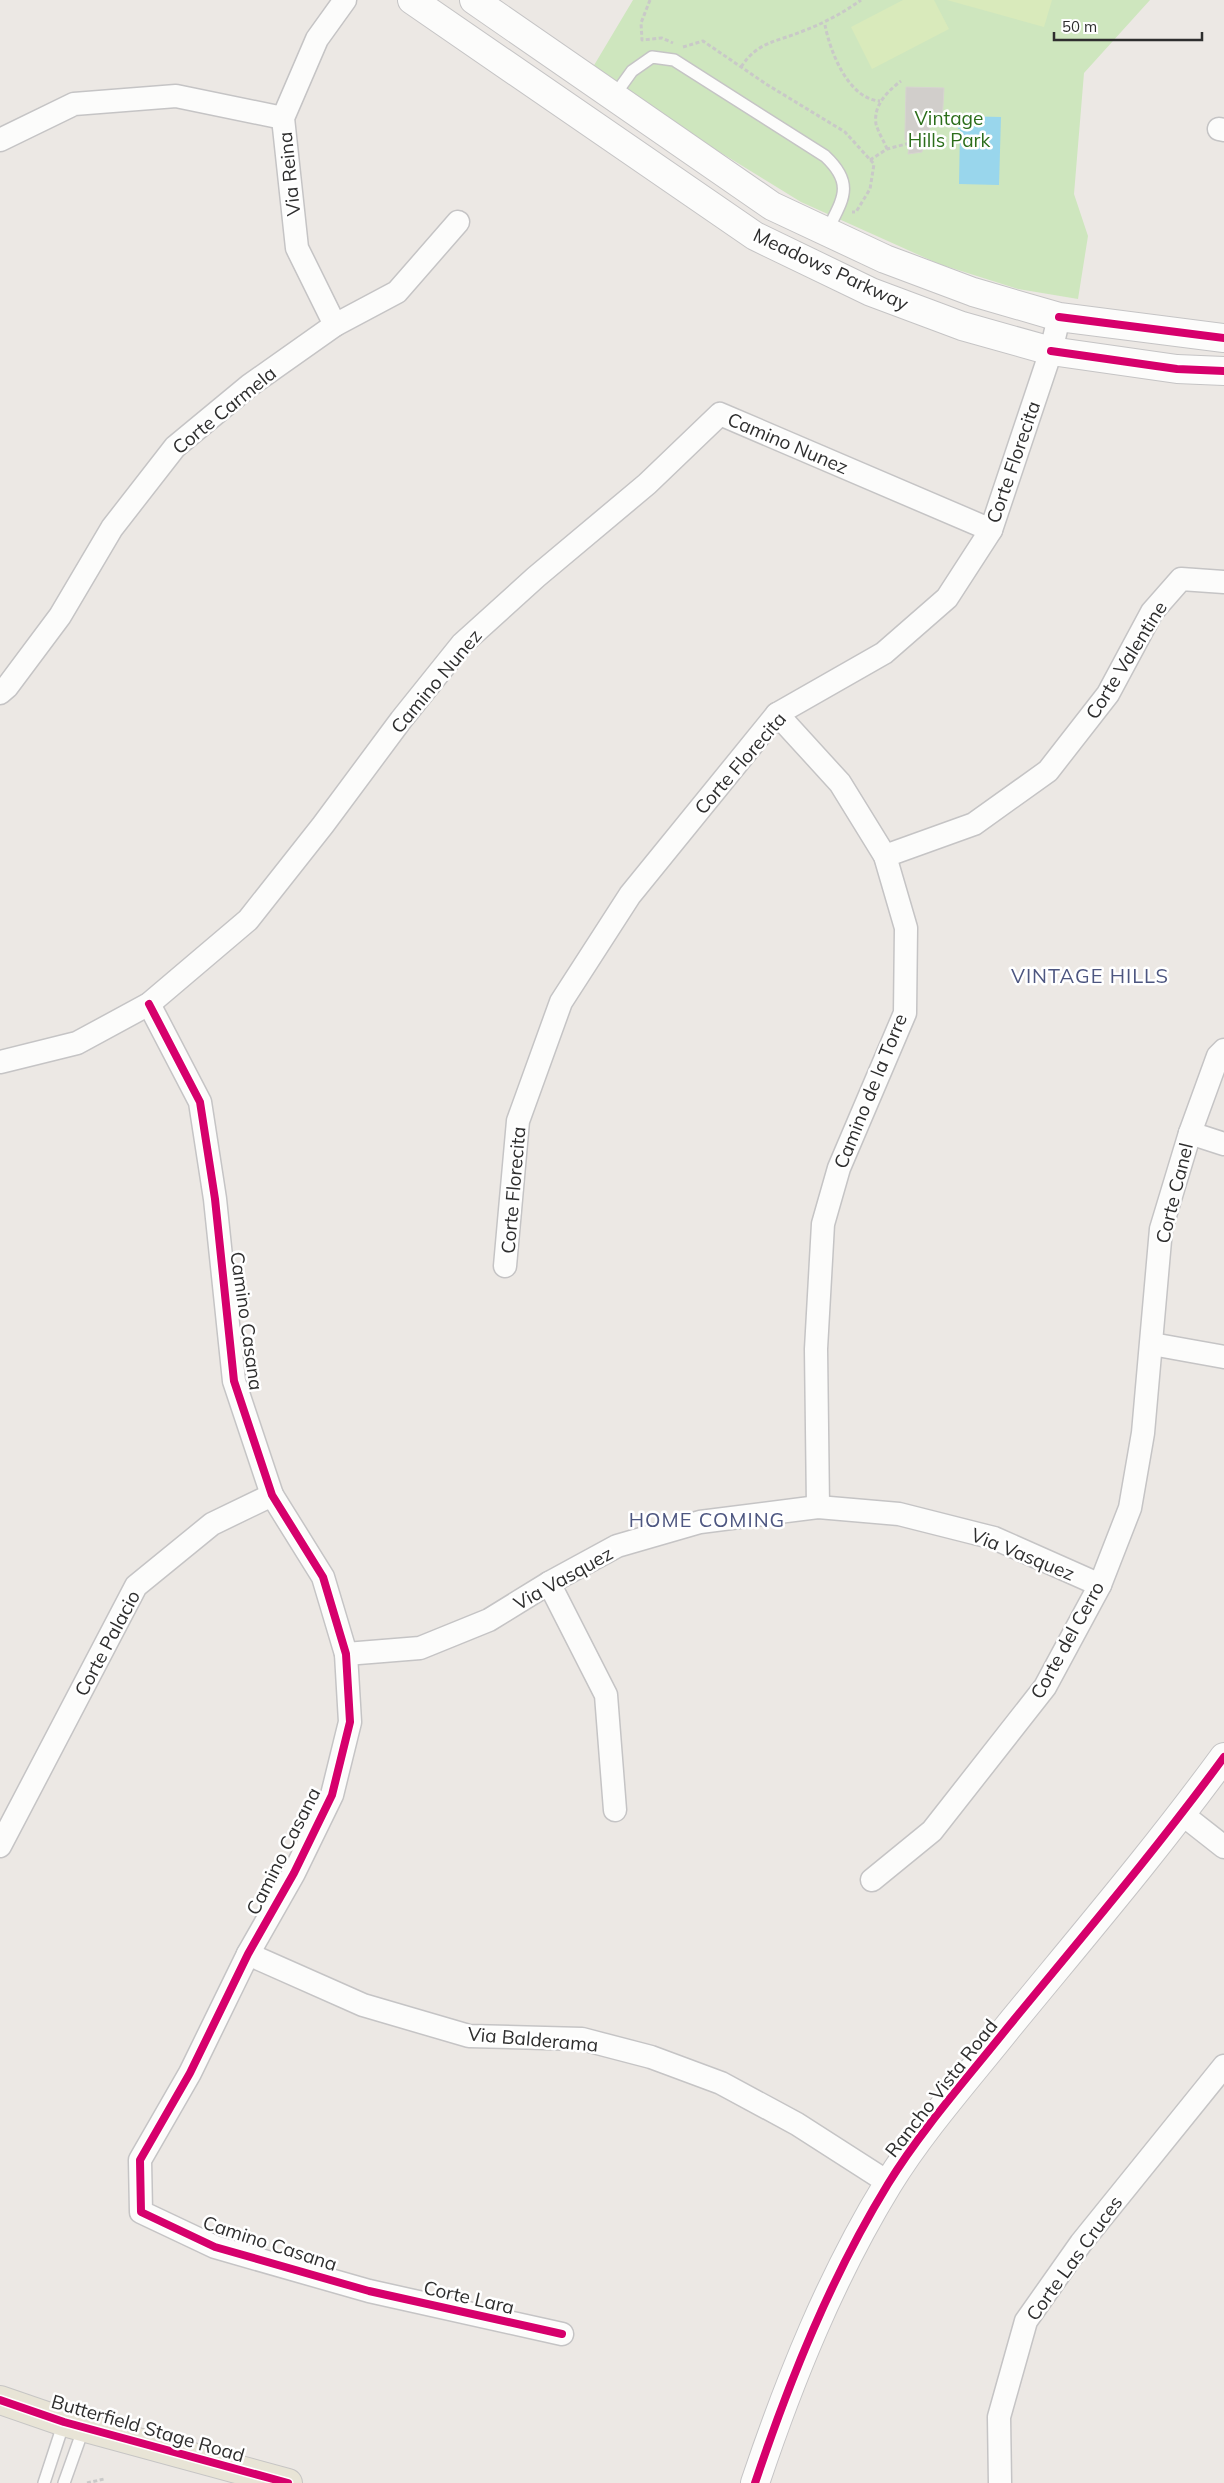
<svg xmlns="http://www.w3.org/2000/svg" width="1224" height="2483" font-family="Mulish,sans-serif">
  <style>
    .green { fill: #cee6be }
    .pitch { fill: #d9eabb }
    .water { fill: #99d6ec }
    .building { fill: #d1cecb; stroke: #d7d4d0 }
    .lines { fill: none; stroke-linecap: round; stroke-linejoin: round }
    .lane-casing { stroke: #c5c4c5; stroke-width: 14 }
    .street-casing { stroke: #c5c4c5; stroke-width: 25 }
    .secondary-casing { stroke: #c5c4c5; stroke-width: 30 }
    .primary-casing { stroke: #c6c5c4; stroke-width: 30 }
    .path { stroke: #c9c9c8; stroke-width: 3; stroke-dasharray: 4 2.5; stroke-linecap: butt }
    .lane { stroke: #fcfcfb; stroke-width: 11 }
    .street { stroke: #fcfcfb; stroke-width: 22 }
    .secondary { stroke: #fcfcfb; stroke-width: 28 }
    .primary { stroke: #e8e4d6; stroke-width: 28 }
    .cycleway-casing { stroke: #fff; stroke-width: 11 }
    .cycleway { stroke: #d6006c; stroke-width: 8 }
    .labels { text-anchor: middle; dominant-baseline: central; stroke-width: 5; stroke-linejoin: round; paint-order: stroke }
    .park-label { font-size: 19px; fill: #2c6e1b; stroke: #fff }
    .street-label { font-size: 19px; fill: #2e2e2e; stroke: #fff }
    .neighbourhood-label { font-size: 20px; letter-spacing: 1px; fill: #4d5680; stroke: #fff }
  </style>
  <rect width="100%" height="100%" fill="#ece8e4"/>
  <path class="green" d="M633 0H1150L1084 73 1074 194 1088 236 1078 299 1018 289 939 264 801 202 684 130 593 67Z"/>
  <g class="pitch">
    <path d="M903 0H934L949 29 872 69 851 27Z"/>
    <path d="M947 0H1052L1044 27Z"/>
  </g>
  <path class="water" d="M958 116 1001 117 999 185 959 184 960 129H958Z"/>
  <path class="building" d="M906 87 944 88 942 123 930 124 929 140H924L922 152 908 154 910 141 905 140V133Z"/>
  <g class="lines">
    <g class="lane-casing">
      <g id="lane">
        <path d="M614 96 632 71 652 57 674 60 825 156C856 185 842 200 826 233"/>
        <path d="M44 2483 64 2422"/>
        <path d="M64 2483 84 2427"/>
      </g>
    </g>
    <g class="street-casing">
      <g id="street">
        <path d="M1219 129 1224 130"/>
        <path d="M0 140 74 104 176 96 283 118"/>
        <path d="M335 325 297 248 283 118 317 39 345 0"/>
        <path d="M0 693 7 687 60 616 112 528 175 447 250 385 335 325 397 292 458 222"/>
        <path d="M777 714 840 783 885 856 906 928 905 1013 839 1168 823 1224 816 1349 818 1507"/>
        <path d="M885 856 974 824 1048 771 1108 694 1152 612 1181 579 1224 582"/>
        <path d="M149 1004 200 1102 215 1199 234 1381 272 1495 323 1577 346 1654 350 1722 332 1795 294 1873 248 1954 190 2073 140 2160 141 2212 215 2247 369 2291 562 2334"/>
        <path d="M0 1062 77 1043 149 1004 248 920 323 825 401 720 462 644 536 577 647 484 720 414 991 530"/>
        <path d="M1190 1133 1224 1144"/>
        <path d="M505 1266 518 1121 561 1002 630 895 777 714 884 653 947 598 991 530 1051 351 1059 317"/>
        <path d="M1152 1344 1224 1357"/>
        <path d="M549 1583 606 1695 615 1810"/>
        <path d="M346 1654 420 1648 489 1620 549 1583 617 1546 700 1522 818 1507 899 1514 994 1538 1100 1585"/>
        <path d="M1182 1814 1224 1847"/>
        <path d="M0 1846 136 1586 212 1524 272 1495"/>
        <path d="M872 1880 932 1831 1045 1687 1100 1585 1130 1508 1143 1433 1161 1229 1190 1133 1218 1056 1224 1050"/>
        <path d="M248 1954 363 2005 469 2036 582 2039 651 2057 721 2083 797 2124 889 2183"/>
        <path d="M1000 2483 999 2417 1026 2321 1081 2243 1224 2066"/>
      </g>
    </g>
    <g class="secondary-casing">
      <g id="secondary">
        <path d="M412 0 755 236 871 292 962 326 1051 351 1177 369 1224 371"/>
        <path d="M474 0 772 206 885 259 973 292 1059 317 1224 338"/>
        <path d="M755 2483C790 2379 831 2277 888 2184 921 2130 969 2076 1008 2027 1081 1938 1156 1850 1224 1757"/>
      </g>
    </g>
    <g class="primary-casing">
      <path id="primary" d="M0 2400 64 2422 288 2483"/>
    </g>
    <g class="path">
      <path d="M650 0 641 23 642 40 662 38 673 43"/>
      <path d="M825 25C830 51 848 99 880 101"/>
      <path d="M683 47 703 41 766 84 845 132 874 164 870 189 856 212H852"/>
      <path d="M741 67C758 41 777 42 803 31 824 23 843 13 861 0"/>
      <path d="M887 149C884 141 878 132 876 124 873 105 888 91 901 81"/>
      <path d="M870 160 887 149 910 143"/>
      <path d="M87 2483 104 2479"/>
    </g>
    <use href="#lane" class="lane"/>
    <use href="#street" class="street"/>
    <use href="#secondary" class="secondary"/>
    <use href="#primary" class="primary"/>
    <g class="cycleway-casing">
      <g id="cycleway">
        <path d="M1059 317 1224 338"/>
        <path d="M1051 351 1177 369 1224 371"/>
        <path d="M149 1004 200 1102 215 1199 234 1381 272 1495 323 1577 346 1654 350 1722 332 1795 294 1873 248 1954 190 2073 140 2160 141 2212 215 2247 369 2291 562 2334"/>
        <path d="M0 2400 64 2422 288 2483"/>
        <path d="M755 2483C790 2379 831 2277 888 2184 921 2130 969 2076 1008 2027 1081 1938 1156 1850 1224 1757"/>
      </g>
    </g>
    <use href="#cycleway" class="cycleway"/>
  </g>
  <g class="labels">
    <g class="park-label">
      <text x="949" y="118">Vintage<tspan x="949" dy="22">Hills Park</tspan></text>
    </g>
    <g class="street-label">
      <text transform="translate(289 174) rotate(-96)">Via Reina</text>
      <text transform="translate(831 269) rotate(25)">Meadows Parkway</text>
      <text transform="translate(224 410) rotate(-39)">Corte Carmela</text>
      <text transform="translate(788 443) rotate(23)">Camino Nunez</text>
      <text transform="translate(1013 462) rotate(-71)">Corte Florecita</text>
      <text transform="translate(1126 660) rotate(-58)">Corte Valentine</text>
      <text transform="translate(436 681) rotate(-50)">Camino Nunez</text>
      <text transform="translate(740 763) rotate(-49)">Corte Florecita</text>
      <text transform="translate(870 1091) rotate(-68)">Camino de la Torre</text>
      <text transform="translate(513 1190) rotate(-85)">Corte Florecita</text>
      <text transform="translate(1174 1193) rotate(-76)">Corte Canel</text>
      <text transform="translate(247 1321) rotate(82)">Camino Casana</text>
      <text transform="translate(1023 1554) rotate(22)">Via Vasquez</text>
      <text transform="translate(563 1578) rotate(-29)">Via Vasquez</text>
      <text transform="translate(1067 1640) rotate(-61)">Corte del Cerro</text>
      <text transform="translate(107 1643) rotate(-62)">Corte Palacio</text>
      <text transform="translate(283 1851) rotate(-63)">Camino Casana</text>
      <text transform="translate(533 2039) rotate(5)">Via Balderama</text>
      <text transform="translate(941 2088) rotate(-52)">Rancho Vista Road</text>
      <text transform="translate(270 2243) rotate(18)">Camino Casana</text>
      <text transform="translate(1074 2258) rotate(-54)">Corte Las Cruces</text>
      <text transform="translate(469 2297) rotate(13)">Corte Lara</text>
      <text transform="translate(148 2428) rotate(16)">Butterfield Stage Road</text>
    </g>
    <g class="neighbourhood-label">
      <text x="1090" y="975">VINTAGE HILLS</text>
      <text x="707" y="1519">HOME COMING</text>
    </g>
  </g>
  <path d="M1054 32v8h148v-8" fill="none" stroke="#2e2e2e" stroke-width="2.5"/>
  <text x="1062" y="32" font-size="15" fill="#2e2e2e" stroke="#ffffff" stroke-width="4" paint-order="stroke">50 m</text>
</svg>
